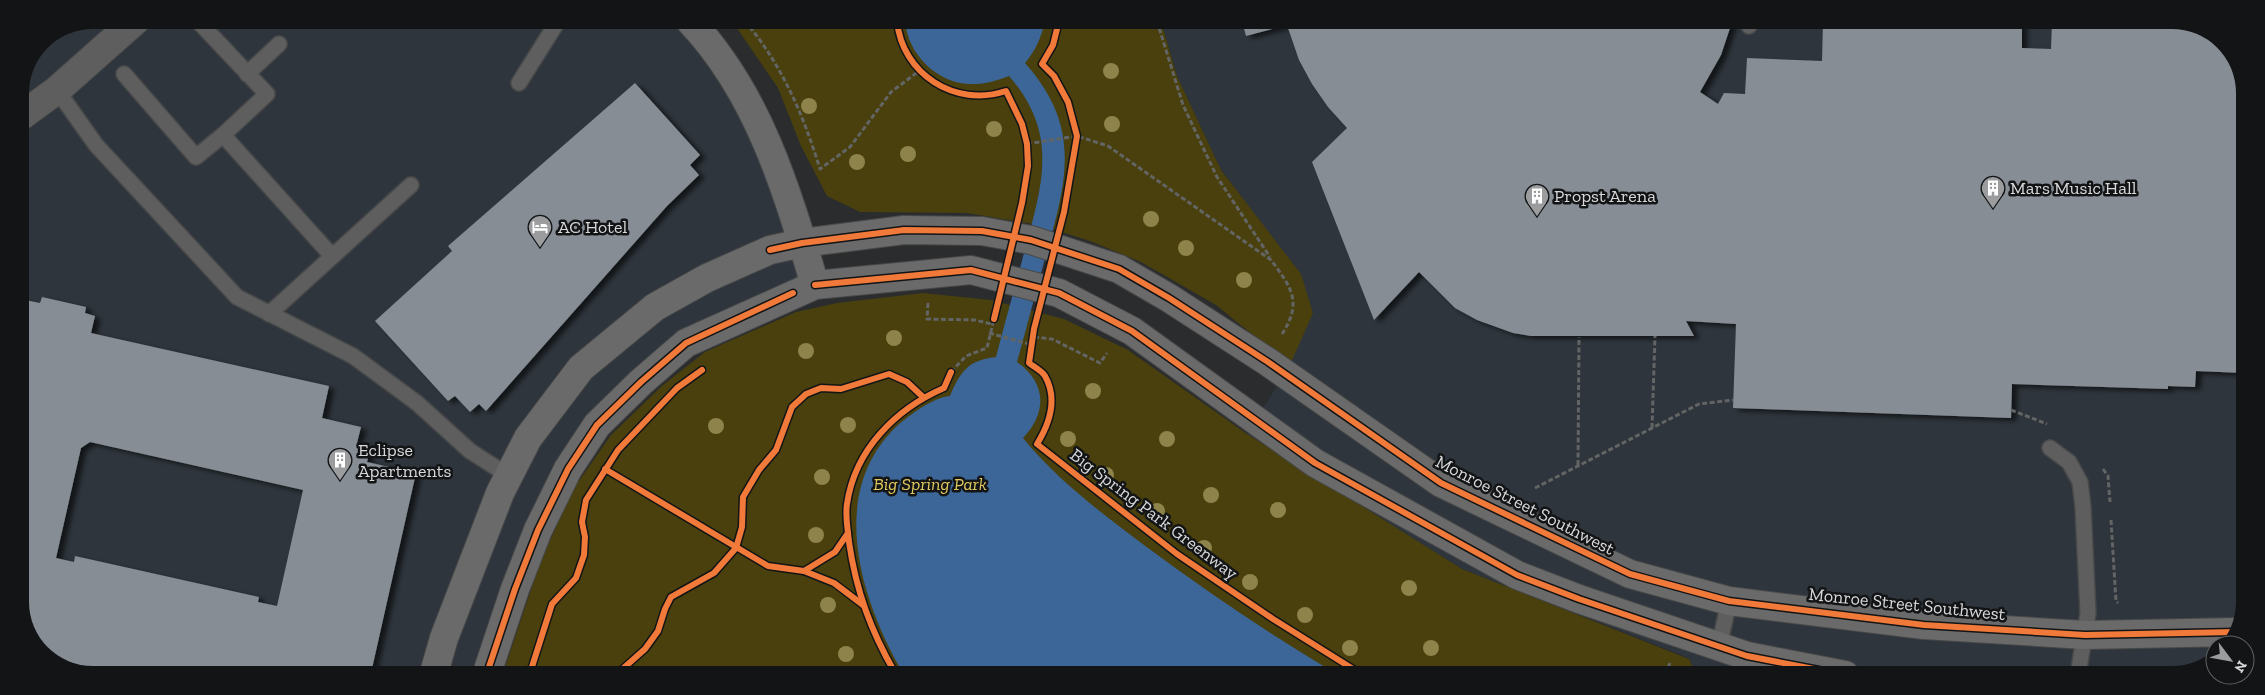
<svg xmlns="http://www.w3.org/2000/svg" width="2265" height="695" font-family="'Zilla Slab',serif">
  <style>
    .built { fill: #2e353c }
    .green { fill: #49400d }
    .water { fill: #3c6697 }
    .building { fill: #868d95; fill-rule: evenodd; filter: url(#shadow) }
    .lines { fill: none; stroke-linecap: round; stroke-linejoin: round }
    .lane-casing { stroke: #474849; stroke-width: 18 }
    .street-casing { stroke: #474849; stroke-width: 30 }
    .secondary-casing { stroke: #474849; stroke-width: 30 }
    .path { stroke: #636464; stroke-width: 3; stroke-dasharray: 5 2.5; stroke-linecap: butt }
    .lane { stroke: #5e5e5e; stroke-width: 15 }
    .street { stroke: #5e5e5e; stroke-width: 28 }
    .secondary { stroke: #6a6a6a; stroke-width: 28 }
    .cycleway-casing { stroke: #131416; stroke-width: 9 }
    .cycleway { stroke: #f17a3a; stroke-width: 6 }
    .tree { fill: #8e834a }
    .labels { text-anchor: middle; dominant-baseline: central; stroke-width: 5; stroke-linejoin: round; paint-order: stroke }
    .poi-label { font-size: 18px; fill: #d8d9db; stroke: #131416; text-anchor: start }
    .park-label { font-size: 18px; font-style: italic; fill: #e0ca60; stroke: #131416 }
    .street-label { font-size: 18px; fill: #d8d9db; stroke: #131416 }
  </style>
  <defs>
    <filter id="shadow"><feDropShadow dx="5.5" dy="3" stdDeviation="2.5" flood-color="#0009"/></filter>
  </defs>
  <rect width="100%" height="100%" fill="#2a2c2e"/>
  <g class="built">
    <path d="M93 20 690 21 739 86 815 285 750 312 597 425 487 673 73 672 38 650 20 608V92L41 41Z"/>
    <path d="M1161 21 2192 23 2227 45 2245 87 2242 622 2215 645V661L2173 675 1696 674 1689 658 1462 569 1247 434 1290 365 1300 274 1221 170 1177 76Z"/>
  </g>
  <g class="green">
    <path d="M732 21H1161L1177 76 1221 170 1301 274 1313 313 1290 365 1216 305 1141 262 1090 241 1039 225 967 213 860 212 827 196 801 146 778 88Z"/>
    <path d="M923 293 991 300 1064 319 1128 350 1247 434 1462 569 1689 659 1696 674 503 673 541 560 574 488 611 435 663 385 705 352 796 312 837 303Z"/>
  </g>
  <path class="water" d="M905 21H1045C1041 38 1036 50 1025 63 1082 127 1067 180 1046 255 1036 291 1027 326 1017 362 1047 383 1047 413 1023 438 1058 481 1104 515 1148 548 1209 593 1272 636 1337 674L903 673C861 601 826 493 897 426 911 414 932 398 950 396 960 372 968 360 996 357 1005 322 1015 287 1024 253 1042 185 1060 135 1009 76 998 80 987 84 975 84 940 86 908 56 905 21Z"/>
  <g class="building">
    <path d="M1242 21 1732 22 1721 55 1700 92 1718 104 1724 93 1745 94 1747 58 1822 61 1823 22H2022V48L2051 49 2052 22 2192 23 2227 45 2245 87 2244 373 2196 371 2195 387 2168 386V389L2012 384 2011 418 1733 408 1736 324 1686 321 1694 336H1531L1513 333 1477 320 1455 308 1419 272 1374 320 1312 162 1347 128 1328 107 1312 84 1299 60 1287 25 1246 36Z"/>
    <path d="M635 83 700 155 690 165 699 175 667 206 486 411 479 404 470 412 455 396 448 401 375 321 452 251 448 246Z"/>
    <path d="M42 297 86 307 85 313 95 316 91 333 329 386 322 418 361 427 357 443 371 446 367 462 416 473 371 673 103 672 57 662 38 650 20 608V299L40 303ZM90 442 303 490 277 606 258 602 259 597 75 556 74 562 56 558 81 448Z"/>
  </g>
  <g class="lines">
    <g class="lane-casing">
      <g id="lane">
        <path d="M197 20 267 94 223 135 332 256"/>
        <path d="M1749 26 1751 22"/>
        <path d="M124 74 196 157 223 135"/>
        <path d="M247 74 279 44"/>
        <path d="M519 83 558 21"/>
        <path d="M57 90 96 145 237 297 353 356 417 403 470 451 509 476"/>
        <path d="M269 314 411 185"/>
        <path d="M2050 448 2069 462 2080 482 2083 507 2088 613 2078 675"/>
        <path d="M1719 647 1729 601"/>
      </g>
    </g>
    <g class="street-casing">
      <path id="street" d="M20 117 57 90 136 20"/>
    </g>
    <g class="secondary-casing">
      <g id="secondary">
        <path d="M690 21C759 94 787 191 815 285"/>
        <path d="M434 673 444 638 500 493 528 438 581 368 655 307 707 278 770 250 802 243 904 230 982 231 1031 240 1119 269 1169 298 1268 362 1441 483 1630 574 1729 601 1924 625 2085 635 2235 632"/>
        <path d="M487 673 515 589 538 530 568 469 597 425 641 382 686 343 815 285 971 270 1059 293 1132 331 1315 463 1517 575 1579 599 1747 656 1845 675"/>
      </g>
    </g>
    <g class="path">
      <path d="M745 21C782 65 803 114 820 169L850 147 891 92 919 71"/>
      <path d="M1157 21 1183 105 1217 177 1270 257"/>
      <path d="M1027 144 1077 136 1108 146 1271 260C1291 287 1303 302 1282 334"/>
      <path d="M928 303 927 319 975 320 991 324"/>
      <path d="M989 333 1033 345"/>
      <path d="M1034 337 1052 339 1100 363 1107 353"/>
      <path d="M951 372 966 356 987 348 994 319"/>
      <path d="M2011 410 2047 424"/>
      <path d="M1652 428 1655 336"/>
      <path d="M1578 465 1579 337"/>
      <path d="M2103 469 2108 476 2110 502"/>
      <path d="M1535 488 1699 404 1733 400"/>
      <path d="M2111 520 2116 601 2118 603"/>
      <path d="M1665 674 1670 663"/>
    </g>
    <use href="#lane" class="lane"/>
    <use href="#street" class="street"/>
    <use href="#secondary" class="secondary"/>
    <g class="cycleway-casing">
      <g id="cycleway">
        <path d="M897 21C902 74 955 108 1006 91L1022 124 1027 144 1028 166 1022 203 994 319"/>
        <path d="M1059 21 1053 45 1042 64 1054 76 1068 102 1077 136 1064 212 1034 329 1029 363C1034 367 1042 371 1045 376 1058 399 1050 423 1037 444L1177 554 1273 619 1361 674"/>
        <path d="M770 250 802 243 904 230 982 231 1031 240 1119 269 1169 298 1268 362 1441 483 1630 574 1729 601 1924 625 2085 635 2235 632"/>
        <path d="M815 285 971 270 1059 293 1132 331 1315 463 1517 575 1579 599 1747 656 1845 675"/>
        <path d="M605 469 768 566 804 571 835 552 848 533"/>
        <path d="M804 571 834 583 863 605"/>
        <path d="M487 673 515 589 538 530 568 469 597 425 641 382 686 343 793 293"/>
        <path d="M530 673 552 604 576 578 584 555 585 537 582 522 586 500 618 450 677 388 702 370"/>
        <path d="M618 673 645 649 658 631 665 609 671 597 714 573 736 548 742 527 743 497 759 470 776 450 792 407 806 394 821 388 841 389 889 374 907 382 923 397"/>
        <path d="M895 673C871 631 856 591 849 542 848 531 845 516 847 504 855 449 896 409 944 388L951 372"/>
      </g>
    </g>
    <use href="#cycleway" class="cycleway"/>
  </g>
  <g class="tree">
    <circle cx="1111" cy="71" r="8"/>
    <circle cx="809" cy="106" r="8"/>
    <circle cx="1112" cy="124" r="8"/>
    <circle cx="994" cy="129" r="8"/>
    <circle cx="908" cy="154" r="8"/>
    <circle cx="857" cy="162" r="8"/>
    <circle cx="1151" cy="219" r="8"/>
    <circle cx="1186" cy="248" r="8"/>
    <circle cx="1244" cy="280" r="8"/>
    <circle cx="894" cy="338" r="8"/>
    <circle cx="806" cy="351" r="8"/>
    <circle cx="1093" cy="391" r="8"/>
    <circle cx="848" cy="425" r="8"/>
    <circle cx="716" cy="426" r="8"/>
    <circle cx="1068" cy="439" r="8"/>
    <circle cx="1167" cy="439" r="8"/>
    <circle cx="1106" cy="475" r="8"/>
    <circle cx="822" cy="477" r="8"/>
    <circle cx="1211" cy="495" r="8"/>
    <circle cx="1278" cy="510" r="8"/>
    <circle cx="1157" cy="511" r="8"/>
    <circle cx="816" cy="535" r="8"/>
    <circle cx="1204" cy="548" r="8"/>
    <circle cx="1250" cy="582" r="8"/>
    <circle cx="1409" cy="588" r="8"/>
    <circle cx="828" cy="605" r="8"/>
    <circle cx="1305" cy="615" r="8"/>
    <circle cx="1350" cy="648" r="8"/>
    <circle cx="1431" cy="648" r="8"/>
    <circle cx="846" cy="654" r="8"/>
  </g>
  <defs>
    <g id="building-pin" transform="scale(1.25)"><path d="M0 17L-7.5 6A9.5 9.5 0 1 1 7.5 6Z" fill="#9b9c9e" stroke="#131416"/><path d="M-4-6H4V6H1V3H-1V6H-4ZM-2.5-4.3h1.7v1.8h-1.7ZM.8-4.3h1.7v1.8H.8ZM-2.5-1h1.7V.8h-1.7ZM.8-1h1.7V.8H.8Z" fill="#fff"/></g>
    <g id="hotel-pin" transform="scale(1.25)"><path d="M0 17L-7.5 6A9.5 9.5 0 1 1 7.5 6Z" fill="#9b9c9e" stroke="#131416"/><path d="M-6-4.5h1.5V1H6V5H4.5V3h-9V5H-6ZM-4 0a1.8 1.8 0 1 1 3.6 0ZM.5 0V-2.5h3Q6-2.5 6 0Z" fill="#fff"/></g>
  </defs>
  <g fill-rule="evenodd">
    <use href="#building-pin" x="1993" y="188"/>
    <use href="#building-pin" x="1537" y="196"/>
    <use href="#hotel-pin" x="540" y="227"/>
    <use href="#building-pin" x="340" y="460"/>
  </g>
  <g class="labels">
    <g class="poi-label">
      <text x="2010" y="188">Mars Music Hall</text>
      <text x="1554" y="196">Propst Arena</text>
      <text x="558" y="227">AC Hotel</text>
      <text x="358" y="450">Eclipse<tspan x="358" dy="21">Apartments</tspan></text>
    </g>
    <g class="park-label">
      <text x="930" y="484">Big Spring Park</text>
    </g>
    <g class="street-label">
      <text transform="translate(1525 505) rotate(27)">Monroe Street Southwest</text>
      <text transform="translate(1154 514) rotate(37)">Big Spring Park Greenway</text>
      <text transform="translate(1907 604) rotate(6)">Monroe Street Southwest</text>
    </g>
  </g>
  <path d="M0 0H2265V695H0ZM93 29H2172A64 64 0 0 1 2236 93V602A64 64 0 0 1 2172 666H93A64 64 0 0 1 29 602V93A64 64 0 0 1 93 29Z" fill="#131416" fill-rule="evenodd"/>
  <g transform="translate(2230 660) rotate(122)"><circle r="24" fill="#131416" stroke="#626365"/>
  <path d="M0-4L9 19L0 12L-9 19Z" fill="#9b9c9e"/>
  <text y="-8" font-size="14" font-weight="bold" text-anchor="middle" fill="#d8d9db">N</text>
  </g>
</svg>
